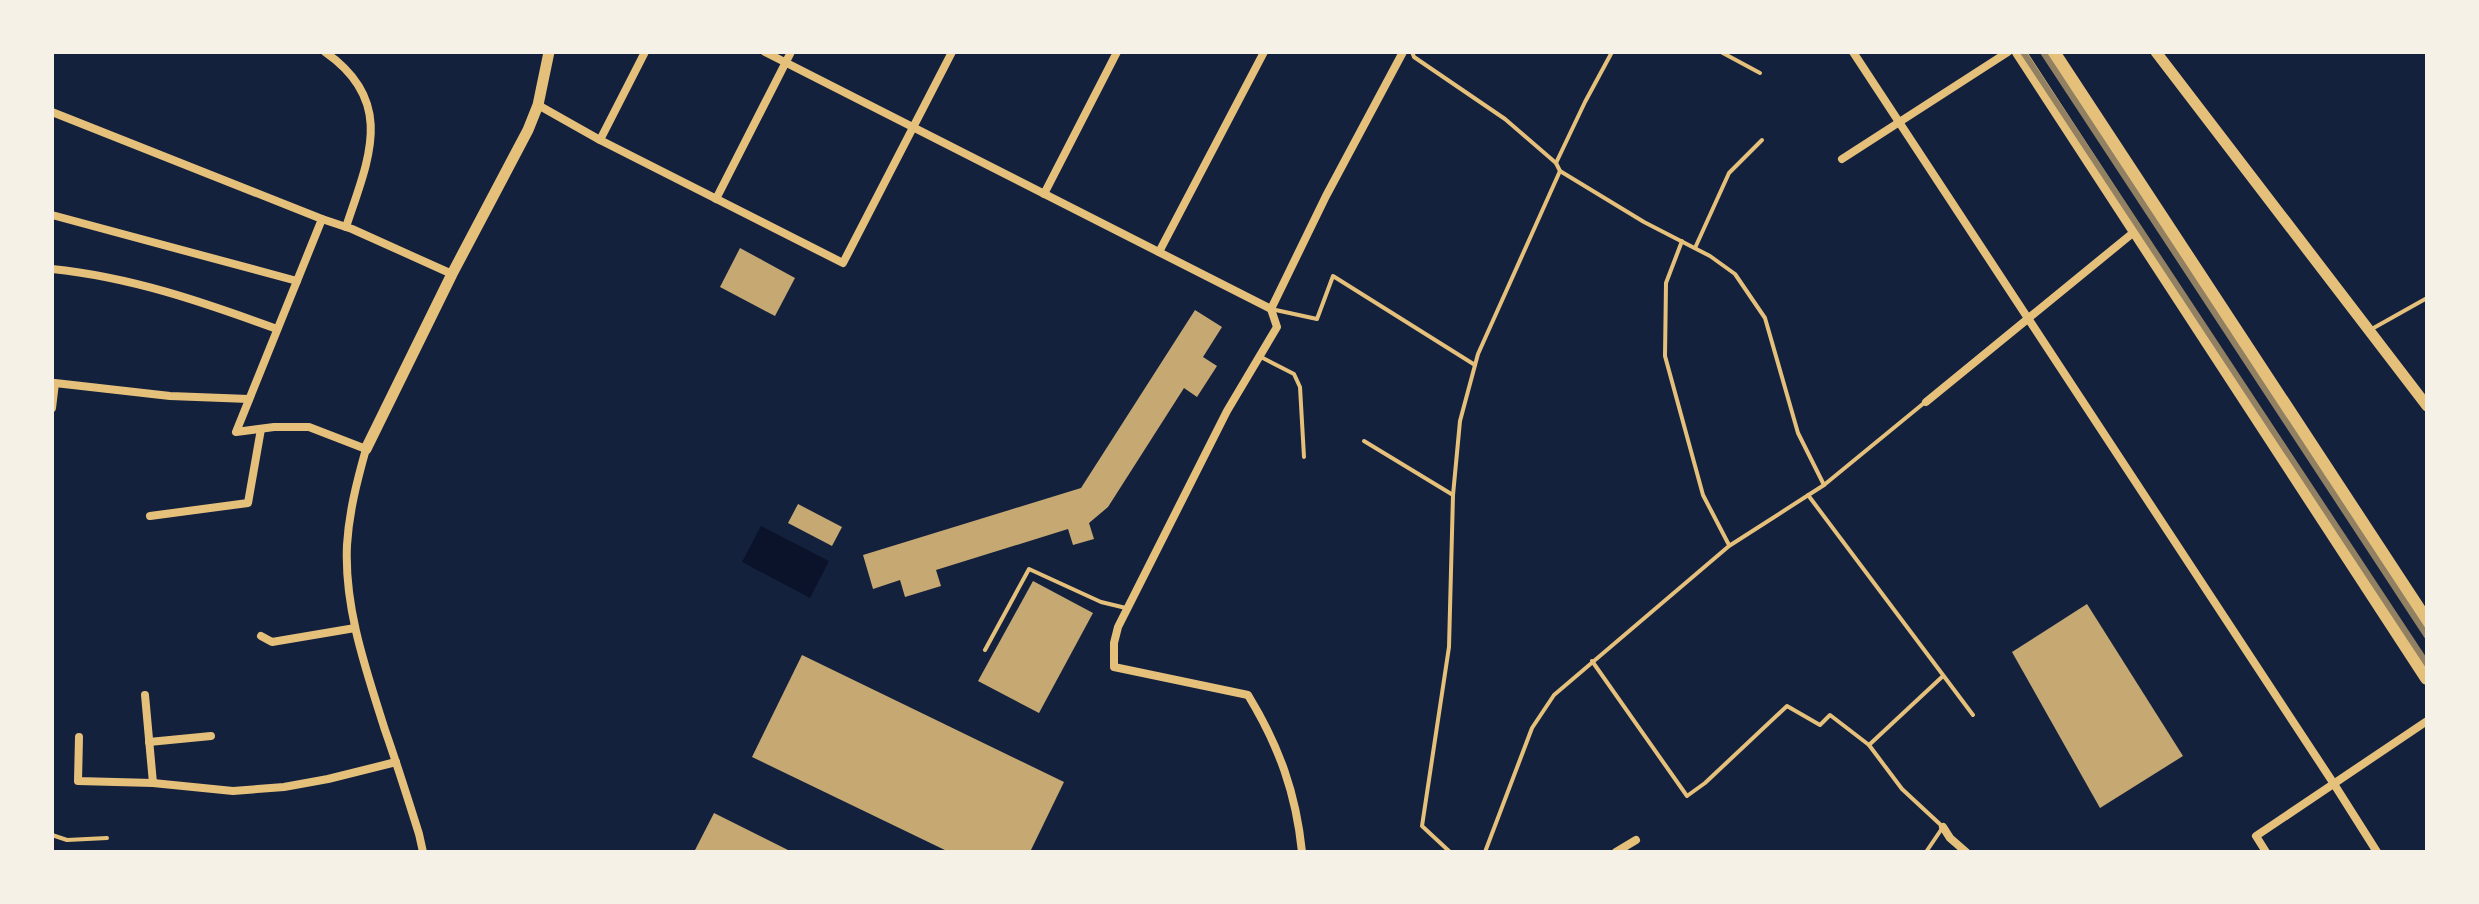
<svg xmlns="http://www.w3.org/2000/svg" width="2479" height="904" font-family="'Fira Sans',sans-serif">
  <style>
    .water { fill: #0b132b }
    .building { fill: #c6a872 }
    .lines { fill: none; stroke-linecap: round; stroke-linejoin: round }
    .path { stroke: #e5c07b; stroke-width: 4 }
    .service { stroke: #e5c07b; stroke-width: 4 }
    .minor { stroke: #e5c07b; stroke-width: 8 }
    .tertiary { stroke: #e5c07b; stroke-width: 11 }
    .trunk { stroke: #e5c07b; stroke-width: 14 }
    .rail { stroke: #918062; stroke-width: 6 }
  </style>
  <rect width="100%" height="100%" fill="#14213d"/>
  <path class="water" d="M761 526 829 561 810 598 742 562Z"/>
  <g class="building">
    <path d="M740 248 795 278 775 316 720 287Z"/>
    <path d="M1195 310 1222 327 1203 357 1217 366 1197 397 1184 388 1108 507 1089 523 1094 539 1073 545 1068 529 936 570 941 586 905 597 900 580 873 589 863 555 1081 488Z"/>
    <path d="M798 504 842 527 832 546 788 523Z"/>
    <path d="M1033 581 1093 613 1039 713 978 681Z"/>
    <path d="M2087 604 2183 756 2100 808 2012 652Z"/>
    <path d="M802 655 1064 782 1030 852H949L752 757Z"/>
    <path d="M714 813 792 852H694Z"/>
  </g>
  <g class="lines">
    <path class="path" d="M52 835 67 840 107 838"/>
    <g class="service">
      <path d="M1412 52 1414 57 1505 119 1556 163 1560 171 1644 222 1710 256 1735 274 1765 318 1798 433 1824 485"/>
      <path d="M1721 52 1760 73"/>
      <path d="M1556 163 1585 102 1612 52"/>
      <path d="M1682 241 1666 283 1665 356 1703 495 1729 545"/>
      <path d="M1695 248 1729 173 1762 140"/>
      <path d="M1271 309 1317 319 1333 276 1475 365"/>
      <path d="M2370 330 2427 298"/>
      <path d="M1261 357 1294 374 1300 387 1304 457"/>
      <path d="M1364 441 1453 495"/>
      <path d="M1808 495 1973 715"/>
      <path d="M985 650 1029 569 1101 602 1126 608"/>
      <path d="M1592 661 1687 796 1705 783 1787 706 1820 725 1830 715 1869 745"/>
      <path d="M1450 852 1422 826 1449 647 1453 495 1460 421 1478 354 1560 171"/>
      <path d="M1485 852 1532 728 1554 695 1729 546 1824 485 1924 403"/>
      <path d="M1926 852 1943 827 1902 789 1869 745 1943 676"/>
    </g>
    <g class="minor">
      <path d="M325 52C397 102 368 160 346 227"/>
      <path d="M765 52 1271 309 1277 327 1227 411 1118 627 1114 643V667L1248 695C1279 746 1296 793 1302 852"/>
      <path d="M1853 52 2334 784 2377 852"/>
      <path d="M538 105 600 140 843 263 952 52"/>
      <path d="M52 112 322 219 236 432 274 427H309L366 449C357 481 349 512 347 545 344 608 366 670 385 730 397 764 408 799 419 834L423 852"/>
      <path d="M600 140 645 52"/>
      <path d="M1842 159 2008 52"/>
      <path d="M1044 194 1117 52"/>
      <path d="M716 199 791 52"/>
      <path d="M52 215 297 281"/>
      <path d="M322 219 352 229 452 274"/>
      <path d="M1159 252 1264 52"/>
      <path d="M52 269C131 277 203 302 277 329"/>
      <path d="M1271 309 1326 196 1403 52"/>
      <path d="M1926 402 2134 232"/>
      <path d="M52 408 55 383 170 396 249 399"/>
      <path d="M150 516 248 503 261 429"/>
      <path d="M261 636 272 642 355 628"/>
      <path d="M145 695 153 783"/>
      <path d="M79 737 78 781 153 783 233 791 284 787 328 779 396 762"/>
      <path d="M149 742 211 736"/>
      <path d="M1943 827 1950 838 1966 852"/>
      <path d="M1616 852 1636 840"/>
      <path d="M2266 852 2256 836 2427 721"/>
    </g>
    <g class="tertiary">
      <path d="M2156 52 2427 406"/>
      <path d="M366 449 452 274 528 130 538 105 549 52"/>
    </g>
    <g class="trunk">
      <path d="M2019 52 2427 678"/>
      <path d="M2053 52 2427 622"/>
    </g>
    <g class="rail">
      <path d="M2023 52 2427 664"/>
      <path d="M2043 52 2427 636"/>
    </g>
  </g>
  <rect width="2479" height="904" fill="none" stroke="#f6f1e7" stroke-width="108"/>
</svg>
